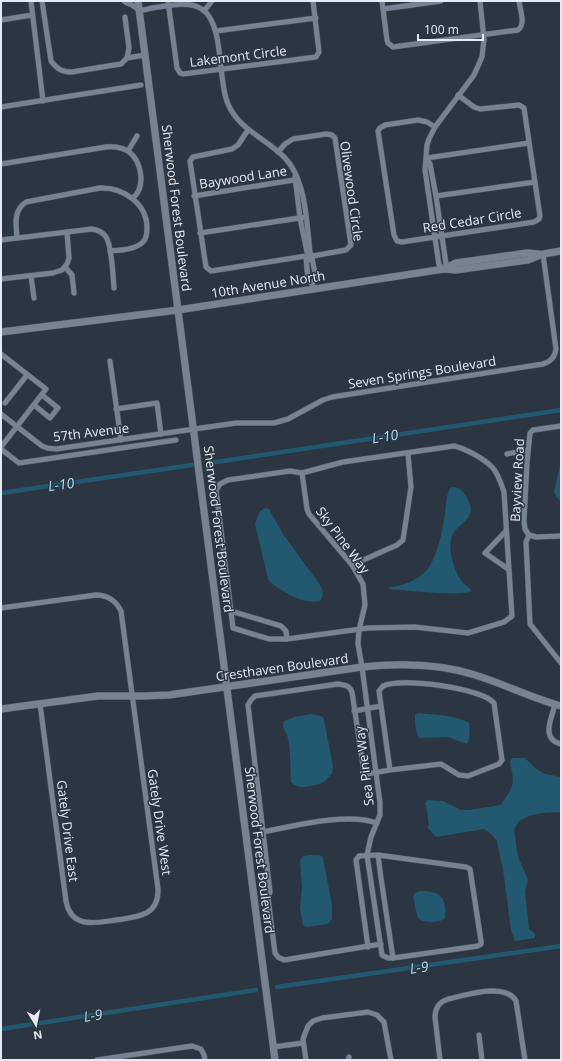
<svg xmlns="http://www.w3.org/2000/svg" width="562" height="1061" font-family="'Open Sans',sans-serif">
  <style>
    .water { fill: #225870 }
    .lines { fill: none; stroke-linecap: round; stroke-linejoin: round }
    .canal { stroke: #225870; stroke-width: 4.5 }
    .street-casing { stroke: #4b535d; stroke-width: 6 }
    .secondary-casing { stroke: #4b535d; stroke-width: 8 }
    .street { stroke: #778391; stroke-width: 5 }
    .secondary { stroke: #778391; stroke-width: 7 }
    .labels { text-anchor: middle; dominant-baseline: central; stroke-width: 3; stroke-linejoin: round; paint-order: stroke }
    .street-label { font-size: 13px; fill: #e5ebf3; stroke: #2c3642 }
    .water-label { font-size: 14px; font-style: italic; fill: #b0def5; stroke: #2c3642 }
  </style>
  <rect width="100%" height="100%" fill="#2c3642"/>
  <g class="water">
    <path d="M561 461V501L557 498 554 492Z"/>
    <path d="M453 487C460 488 464 492 467 498 480 520 455 522 451 539 448 551 455 574 463 583 466 586 470 587 471 591 463 597 403 590 389 589L390 587C401 587 418 580 426 571 437 559 443 529 445 513 446 505 446 496 450 488Z"/>
    <path d="M265 508 269 509 283 534 320 585C323 590 324 596 320 601 302 605 286 593 271 583L268 579 255 524 260 511Z"/>
    <path d="M418 713C434 715 454 714 469 723 470 730 470 738 467 744L448 737 419 738C415 731 415 723 415 715Z"/>
    <path d="M311 714 317 715 323 717 325 725 333 767 332 774C329 776 327 779 325 781 317 786 297 791 291 782 290 770 291 746 287 735 285 729 281 728 284 721L295 717Z"/>
    <path d="M512 758H525L535 768 545 774 561 777V812L542 813 529 816 519 821 514 830 518 857 528 880 525 891 529 929 535 934V938L515 941 511 930 503 869 498 847 497 841 491 834 484 829 436 837 427 827 429 826 426 805H425L427 800 443 801 461 810H469L501 805C514 785 515 785 510 762Z"/>
    <path d="M311 855H319L323 857 332 906V919L328 924 306 927 303 925 300 908 302 887 300 861 303 856Z"/>
    <path d="M421 891C441 891 447 898 445 919 436 923 427 923 418 919L413 897 415 893Z"/>
  </g>
  <g class="lines">
    <g class="canal">
      <path d="M209 463 561 410"/>
      <path d="M1 493 192 465"/>
      <path d="M277 987 561 946"/>
      <path d="M1 1029 256 990"/>
    </g>
    <g class="street-casing">
      <g id="street">
        <path d="M31 1 43 101"/>
        <path d="M42 1 51 61C57 69 62 72 72 72L114 65 121 64 127 58 129 48 125 17"/>
        <path d="M124 1C127 4 129 3 132 5 134 6 137 9 139 10 143 11 148 9 152 8 167 6 188 0 202 9 225 25 217 79 228 104 239 130 266 138 285 158 306 180 307 224 310 253"/>
        <path d="M168 1 177 68 180 73 183 74 316 57 319 52 313 1"/>
        <path d="M382 1 387 40 388 43 393 47 518 30C526 24 520 10 519 1"/>
        <path d="M383 9 441 1"/>
        <path d="M204 11 212 1"/>
        <path d="M1 20 32 15"/>
        <path d="M216 31 316 18"/>
        <path d="M127 58 145 55"/>
        <path d="M1 107 141 85"/>
        <path d="M435 127 427 122 418 120 385 125 380 128 378 131 394 235 397 241 402 242 534 222 539 219 540 216 524 108 519 105 480 109 474 107 458 95"/>
        <path d="M248 130 238 145 232 149 193 157 190 161 206 267 211 271 306 256"/>
        <path d="M128 151 137 136"/>
        <path d="M278 152 285 144 293 139 326 134 332 135 335 138 351 245 346 250 313 256"/>
        <path d="M427 158 430 164 436 196 446 264 444 269 439 265 425 170 427 145 429 139 435 127 474 75 482 57 484 39 480 1"/>
        <path d="M427 158 529 143"/>
        <path d="M1 164 106 147C114 146 121 147 128 151 142 161 146 187 133 198"/>
        <path d="M295 177 300 218 307 252"/>
        <path d="M194 196 294 180"/>
        <path d="M436 196 535 182"/>
        <path d="M200 233 306 217"/>
        <path d="M17 238C16 224 13 211 26 202L100 188C122 187 147 203 147 228 147 232 146 239 143 242 135 250 120 250 110 251"/>
        <path d="M1 240 92 229C98 230 103 232 106 237 112 245 113 277 114 288"/>
        <path d="M312 258 316 278 312 284 313 286"/>
        <path d="M306 259 311 260 312 258V255L308 254 306 257 308 280 312 284"/>
        <path d="M65 267 72 275 74 293"/>
        <path d="M31 276 34 298"/>
        <path d="M1 279 53 273 62 270 67 264 69 258 67 232"/>
        <path d="M1 354 46 389 1 447"/>
        <path d="M110 361 121 440"/>
        <path d="M5 403 27 375"/>
        <path d="M34 405 50 418 58 408 42 395"/>
        <path d="M116 409 157 403 161 434"/>
        <path d="M1 414 42 446 47 448 56 449 236 423H274L288 419 323 400 332 397 543 364C550 362 555 357 556 349L543 254"/>
        <path d="M454 446C466 449 483 458 492 467 498 473 501 483 504 492L512 616 504 622 468 633 415 627 368 628 287 639H269L233 628 216 490 220 484 228 480 290 471 302 473 343 462Z"/>
        <path d="M1 449 19 463 176 440"/>
        <path d="M507 454 528 450"/>
        <path d="M302 473 307 509 309 514 352 565 363 584 365 605 359 630 358 644 362 667 380 803V815L371 837 367 855 382 955 388 958H393"/>
        <path d="M506 531 485 553 508 569"/>
        <path d="M529 535 526 542 530 624 561 663"/>
        <path d="M529 535 525 529 524 521 527 463 530 433 533 430 561 426"/>
        <path d="M529 535 536 537 561 536"/>
        <path d="M352 565 397 545 403 540 411 487 408 454"/>
        <path d="M1 608 96 595C107 595 116 601 121 611L158 889C159 916 137 917 116 920 96 923 71 929 66 901L40 704"/>
        <path d="M231 611 281 626 286 631 287 639"/>
        <path d="M555 705C551 719 541 739 561 744"/>
        <path d="M354 711 381 706"/>
        <path d="M377 823C348 812 293 826 263 832L270 892 268 898 275 953 278 957 284 960 381 944"/>
        <path d="M263 832 248 705 251 700 255 696 338 684C345 685 349 685 352 692L364 772 367 774 390 770 441 764 459 775 468 776 499 764 502 760 494 703C482 688 400 677 383 686L379 691 390 770"/>
        <path d="M368 947 356 860 359 856 378 855 466 867 470 869 481 941V944L478 946 393 958 381 878 378 855"/>
        <path d="M479 1035 482 1060"/>
        <path d="M273 1047 303 1043"/>
        <path d="M97 1060 192 1046 201 1049 204 1055 205 1060"/>
        <path d="M306 1060 303 1039 308 1026 313 1021 322 1018 368 1012 377 1015 384 1022 391 1060"/>
        <path d="M348 1060 349 1057"/>
        <path d="M440 1060 435 1017C435 1008 439 1002 448 999 466 995 505 982 516 1001L525 1060"/>
      </g>
    </g>
    <g class="secondary-casing">
      <g id="secondary">
        <path d="M138 1 275 1060"/>
        <path d="M444 269 456 263 527 253 539 254"/>
        <path d="M1 332 178 310 444 269 456 270 528 260 543 254 561 251"/>
        <path d="M1 709 98 696H143L169 695 362 667C399 663 439 663 475 675 504 684 532 698 561 706"/>
      </g>
    </g>
    <use href="#street" class="street"/>
    <use href="#secondary" class="secondary"/>
  </g>
  <g class="labels">
    <g class="street-label">
      <text transform="translate(238 56) rotate(-7)">Lakemont Circle</text>
      <text transform="translate(243 177) rotate(-9)">Baywood Lane</text>
      <text transform="translate(352 191) rotate(82)">Olivewood Circle</text>
      <text transform="translate(177 208) rotate(83)">Sherwood Forest Boulevard</text>
      <text transform="translate(472 220) rotate(-9)">Red Cedar Circle</text>
      <text transform="translate(268 284) rotate(-9)">10th Avenue North</text>
      <text transform="translate(422 372) rotate(-9)">Seven Springs Boulevard</text>
      <text transform="translate(91 432) rotate(-7)">57th Avenue</text>
      <text transform="translate(517 480) rotate(-87)">Bayview Road</text>
      <text transform="translate(219 529) rotate(83)">Sherwood Forest Boulevard</text>
      <text transform="translate(343 540) rotate(53)">Sky Pine Way</text>
      <text transform="translate(282 667) rotate(-8)">Cresthaven Boulevard</text>
      <text transform="translate(364 766) rotate(-97)">Sea Pine Way</text>
      <text transform="translate(160 822) rotate(82)">Gately Drive West</text>
      <text transform="translate(68 831) rotate(83)">Gately Drive East</text>
      <text transform="translate(260 850) rotate(83)">Sherwood Forest Boulevard</text>
    </g>
    <g class="water-label">
      <text transform="translate(385 436) rotate(-9)">L-10</text>
      <text transform="translate(61 484) rotate(-8)">L-10</text>
      <text transform="translate(419 967) rotate(-8)">L-9</text>
      <text transform="translate(93 1015) rotate(-9)">L-9</text>
    </g>
  </g>
  <rect width="562" height="1061" fill="none" stroke="#e5ebf3" stroke-width="4"/>
  <g transform="translate(36 1025) rotate(170)" stroke="#2c3642" stroke-width="3" paint-order="stroke">
  <path d="M0-3L7 15L0 10L-7 15Z" fill="#e5ebf3"/>
  <text y="-6" font-size="11" font-weight="bold" text-anchor="middle" fill="#e5ebf3">N</text>
  </g>
  <path d="M418 34v6h65v-6" fill="none" stroke="#e5ebf3" stroke-width="2"/>
  <text x="424" y="34" font-size="12" fill="#e5ebf3" stroke="#2c3642" stroke-width="3" paint-order="stroke">100 m</text>
</svg>
